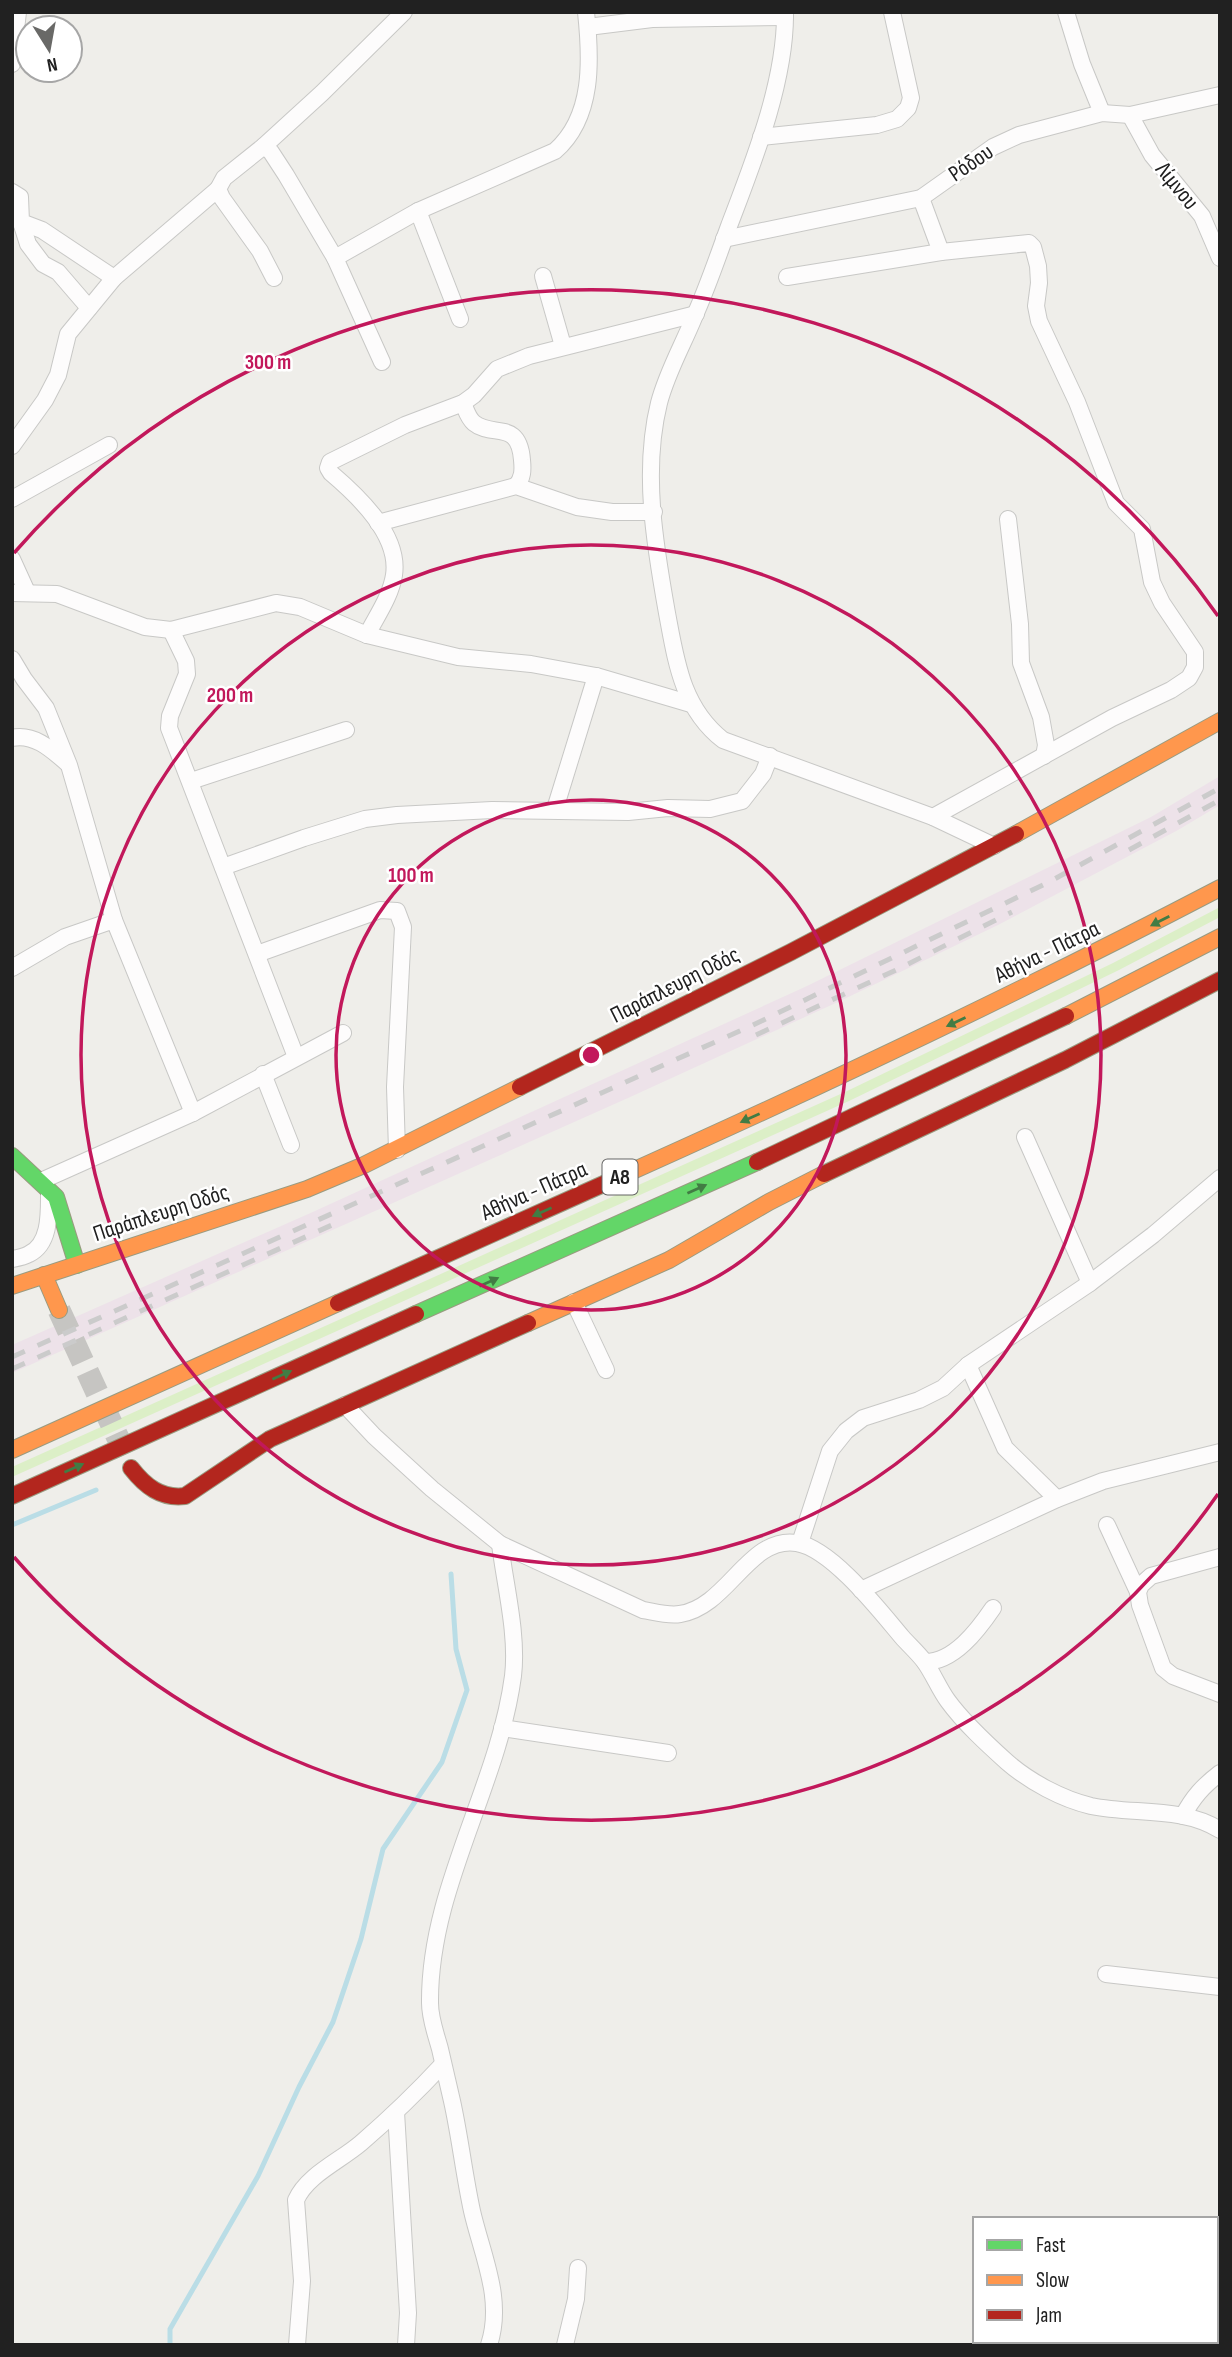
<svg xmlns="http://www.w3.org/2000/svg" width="1232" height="2357" font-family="'Sofia Sans Condensed',sans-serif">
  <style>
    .industrial { fill: #ede2e9 }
    .grass { fill: #dcefc7 }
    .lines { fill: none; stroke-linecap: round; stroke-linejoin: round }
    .stream { stroke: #badde6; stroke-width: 5 }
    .secondary-tunnel { stroke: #c6c5c2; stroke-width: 23; stroke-dasharray: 23 11; stroke-linecap: butt }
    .street-casing { stroke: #c8c8c6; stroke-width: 18 }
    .fast-casing { stroke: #999b80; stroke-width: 18 }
    .slow-casing { stroke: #999b80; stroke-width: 18 }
    .jam-casing { stroke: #999b80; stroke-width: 18 }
    .street { stroke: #fdfcfc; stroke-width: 16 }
    .fast { stroke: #63d668; stroke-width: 16 }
    .slow { stroke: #ff974d; stroke-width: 16 }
    .jam { stroke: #b3261e; stroke-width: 16 }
    .rail { stroke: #cbcbcb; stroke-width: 5; stroke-dasharray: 14 14; stroke-linecap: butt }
    .oneway { fill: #427c44 }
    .ring { fill: none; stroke: #c2185b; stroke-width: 3.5 }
    .labels { text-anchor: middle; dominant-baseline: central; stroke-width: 5; stroke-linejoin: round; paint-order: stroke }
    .shield { fill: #fff; stroke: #646464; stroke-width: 2 }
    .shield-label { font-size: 21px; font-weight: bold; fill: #212121 }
    .street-label { font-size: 23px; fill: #212121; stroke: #fff }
    .centre { fill: #c2185b; stroke: #fff; stroke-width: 3.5 }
    .ring-label { font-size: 21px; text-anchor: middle; font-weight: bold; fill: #c2185b; stroke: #fff; stroke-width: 5; stroke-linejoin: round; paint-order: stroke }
  </style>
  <rect width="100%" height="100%" fill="#efeeea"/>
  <path class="industrial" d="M1220 776V805L1178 830 998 925 840 1001 628 1098 12 1373V1345L315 1211 807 986 1151 817Z"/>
  <path class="grass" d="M1220 907V917L1119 970 849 1101 12 1477V1467L845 1092 1113 963Z"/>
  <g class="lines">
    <g class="stream">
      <path d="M12 1525 96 1490"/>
      <path d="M170 2345V2329L258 2176 299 2087 333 2022 361 1939 383 1849 442 1762 467 1690 456 1649 451 1574"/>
    </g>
    <path class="secondary-tunnel" d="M59 1310 129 1462"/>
    <g class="street-casing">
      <g id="street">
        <path d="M785 12C786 81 753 163 729 226 718 256 708 286 695 315 683 345 667 372 659 403 642 471 655 546 667 613 676 661 682 708 723 740L933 817 994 846"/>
        <path d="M1066 12 1082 64 1102 113"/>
        <path d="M588 27 652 19 785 17"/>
        <path d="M12 64 18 12"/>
        <path d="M1130 115 1152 155 1202 216 1220 258"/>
        <path d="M761 137 877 125 897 119 908 108 911 98 892 12"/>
        <path d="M264 146 322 93 404 12"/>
        <path d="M12 192 20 197 21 222 42 230 114 278"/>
        <path d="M921 198 941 252"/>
        <path d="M418 211 460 319"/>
        <path d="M14 219 21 222 28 244 43 264 58 272 89 308"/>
        <path d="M724 239 921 198 993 147 1019 135 1102 113 1130 115 1220 95"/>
        <path d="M335 258 418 211 555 151C594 117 591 59 586 12"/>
        <path d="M543 276 563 346"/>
        <path d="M787 277 941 252 1029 243 1033 247 1038 266 1039 283 1036 306 1039 321 1077 402 1116 503 1142 529 1152 582 1162 603 1195 652V667L1189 678 1171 690 1112 718 933 817"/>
        <path d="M274 278 260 251 222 198 218 189 224 178 264 146 271 152 286 175 335 258 382 362"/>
        <path d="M463 403C466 410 468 418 474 423 492 438 519 419 522 460 523 470 523 478 516 486"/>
        <path d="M12 446 45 400 58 375 68 334 114 278 218 189"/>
        <path d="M12 499 109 445"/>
        <path d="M1008 519 1020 624 1021 663 1041 717 1046 745 1044 756"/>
        <path d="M378 523 516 486 577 507 612 512H654"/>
        <path d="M12 559 27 592"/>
        <path d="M12 593 57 594 145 627 171 630 276 603 300 607 367 635 458 657 531 664 596 676 691 704"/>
        <path d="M171 630 186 661 187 674 170 716 169 728 296 1057"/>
        <path d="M367 635C376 617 391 596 394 575 400 535 358 496 331 473L328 468 330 462 405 425 463 403 474 395 497 369 529 356 696 314"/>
        <path d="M12 659 24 679 46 708 69 765 114 920 193 1113"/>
        <path d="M12 738C34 733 52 750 67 763"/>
        <path d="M191 781 346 730"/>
        <path d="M555 809 596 676"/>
        <path d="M223 867 304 838 365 819 397 815 492 810 628 812 668 808 710 809 742 801 763 774 770 756"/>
        <path d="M257 954 380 910 397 911 403 927 395 1087 397 1150"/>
        <path d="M12 968 65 937 114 920"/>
        <path d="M263 1074 291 1145"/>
        <path d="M1025 1137 1090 1283"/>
        <path d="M41 1181 193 1113 343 1033"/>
        <path d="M12 1259C18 1258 24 1257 29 1254 50 1244 49 1214 49 1195"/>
        <path d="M574 1302 606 1370"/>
        <path d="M968 1365 1005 1448 1057 1499"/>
        <path d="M345 1405 374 1436 432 1489 500 1544 643 1610C655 1612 668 1616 680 1614 728 1607 749 1535 797 1543 832 1549 880 1611 902 1637 909 1645 917 1652 924 1661 933 1673 939 1689 948 1701 964 1723 987 1744 1007 1762 1030 1782 1062 1799 1091 1806 1133 1815 1182 1806 1220 1830"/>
        <path d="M1107 1525 1138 1592"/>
        <path d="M800 1543 830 1451 846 1431 863 1418 919 1400 943 1388 968 1365 1090 1283 1153 1235 1220 1178"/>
        <path d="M1220 1557 1151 1576 1141 1585 1138 1592 1140 1605 1163 1668 1173 1676 1220 1694"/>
        <path d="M861 1590 1057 1499 1103 1481 1220 1452"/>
        <path d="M925 1662C954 1662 978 1630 993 1608"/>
        <path d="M502 1728 668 1753"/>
        <path d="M1183 1816C1193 1797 1203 1786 1220 1773"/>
        <path d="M1106 1974 1220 1987"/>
        <path d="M396 2112 408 2313 406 2345"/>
        <path d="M297 2345 302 2281 296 2200C307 2175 340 2161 361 2143 390 2118 417 2092 443 2064"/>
        <path d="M489 2345C504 2299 482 2255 472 2211 464 2174 460 2137 452 2101 448 2084 444 2067 440 2049 436 2034 430 2019 430 2003 429 1888 498 1788 513 1676 518 1635 505 1585 500 1544"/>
        <path d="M565 2345 576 2299 578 2268"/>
      </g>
    </g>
    <g class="fast-casing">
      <g id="fast">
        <path d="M12 1156 56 1197 77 1265"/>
        <path d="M416 1314 757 1162"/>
      </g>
    </g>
    <g class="slow-casing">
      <g id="slow">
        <path d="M1016 834 1220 721"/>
        <path d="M1066 1016 1220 937"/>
        <path d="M608 1182C814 1090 1019 993 1220 888"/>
        <path d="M44 1275 59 1310"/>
        <path d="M12 1286 307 1189 364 1165 520 1087"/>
        <path d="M528 1323 669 1260 769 1202 824 1174"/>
        <path d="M12 1450 338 1303"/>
      </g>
    </g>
    <g class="jam-casing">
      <g id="jam">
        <path d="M520 1087 791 952 1016 834"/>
        <path d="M757 1162 1066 1016"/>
        <path d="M824 1174 1065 1060 1220 980"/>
        <path d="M338 1303 608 1182"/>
        <path d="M131 1468C145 1486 161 1499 185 1496L270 1439 528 1323"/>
        <path d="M12 1496 416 1314"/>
      </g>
    </g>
    <use href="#street" class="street"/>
    <use href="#fast" class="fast"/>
    <use href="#slow" class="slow"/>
    <use href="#jam" class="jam"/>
    <g class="rail">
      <path d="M1129 850 1220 800"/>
      <path d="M756 1035 896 970 1012 912"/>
      <path d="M12 1357 753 1025 1049 882 1220 788"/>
      <path d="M12 1369 332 1225"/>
    </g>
  </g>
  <defs><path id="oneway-solid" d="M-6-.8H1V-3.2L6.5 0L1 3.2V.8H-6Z" transform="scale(1.75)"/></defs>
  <g class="oneway">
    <use href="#oneway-solid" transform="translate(1160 921) rotate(153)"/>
    <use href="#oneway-solid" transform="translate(956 1022) rotate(155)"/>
    <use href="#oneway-solid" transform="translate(750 1118) rotate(156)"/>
    <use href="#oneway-solid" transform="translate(697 1189) rotate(-24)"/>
    <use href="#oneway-solid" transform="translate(542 1212) rotate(156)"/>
    <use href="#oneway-solid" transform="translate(489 1282) rotate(-24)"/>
    <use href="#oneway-solid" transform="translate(282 1375) rotate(-24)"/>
    <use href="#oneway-solid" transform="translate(74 1468) rotate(-24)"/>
  </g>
  <g class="ring">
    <circle cx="591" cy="1055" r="255"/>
    <circle cx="591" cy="1055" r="510"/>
    <path d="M1218 1494A765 765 0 0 1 14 1557M14 553A765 765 0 0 1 1218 616"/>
  </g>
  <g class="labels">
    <rect class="shield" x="602.5" y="1159.5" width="35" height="35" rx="5"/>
    <g class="shield-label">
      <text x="620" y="1177">Α8</text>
    </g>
    <g class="street-label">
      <text transform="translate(971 163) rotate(-34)">Ρόδου</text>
      <text transform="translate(1177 186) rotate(51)">Λίμνου</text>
      <text transform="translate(1047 952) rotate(-26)">Αθήνα - Πάτρα</text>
      <text transform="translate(675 985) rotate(-27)">Παράπλευρη Οδός</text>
      <text transform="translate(534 1191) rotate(-24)">Αθήνα - Πάτρα</text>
      <text transform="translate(161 1213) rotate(-18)">Παράπλευρη Οδός</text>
    </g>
  </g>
  <circle cx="591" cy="1055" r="10" class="centre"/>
  <g class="ring-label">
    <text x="268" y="369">300 m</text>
    <text x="230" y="702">200 m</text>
    <text x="411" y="882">100 m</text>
  </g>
  <rect width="1232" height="2357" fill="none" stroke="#212121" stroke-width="28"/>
  <rect x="973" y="2217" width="245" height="126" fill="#ffffff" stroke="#a6a6a6" stroke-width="2"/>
  <rect x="987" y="2240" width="35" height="10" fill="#63d668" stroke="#a6a6a6" stroke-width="2"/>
  <text x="1036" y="2252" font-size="21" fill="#212121">Fast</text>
  <rect x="987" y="2275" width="35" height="10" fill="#ff974d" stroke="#a6a6a6" stroke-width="2"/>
  <text x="1036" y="2287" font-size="21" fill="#212121">Slow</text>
  <rect x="987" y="2310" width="35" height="10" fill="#b3261e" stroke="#a6a6a6" stroke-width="2"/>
  <text x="1036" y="2322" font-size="21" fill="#212121">Jam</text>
  <g transform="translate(49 49) rotate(169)"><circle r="33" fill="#ffffff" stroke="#a6a6a6" stroke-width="2"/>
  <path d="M0-5L12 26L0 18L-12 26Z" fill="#696967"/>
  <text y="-10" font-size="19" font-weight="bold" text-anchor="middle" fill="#212121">N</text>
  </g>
</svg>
